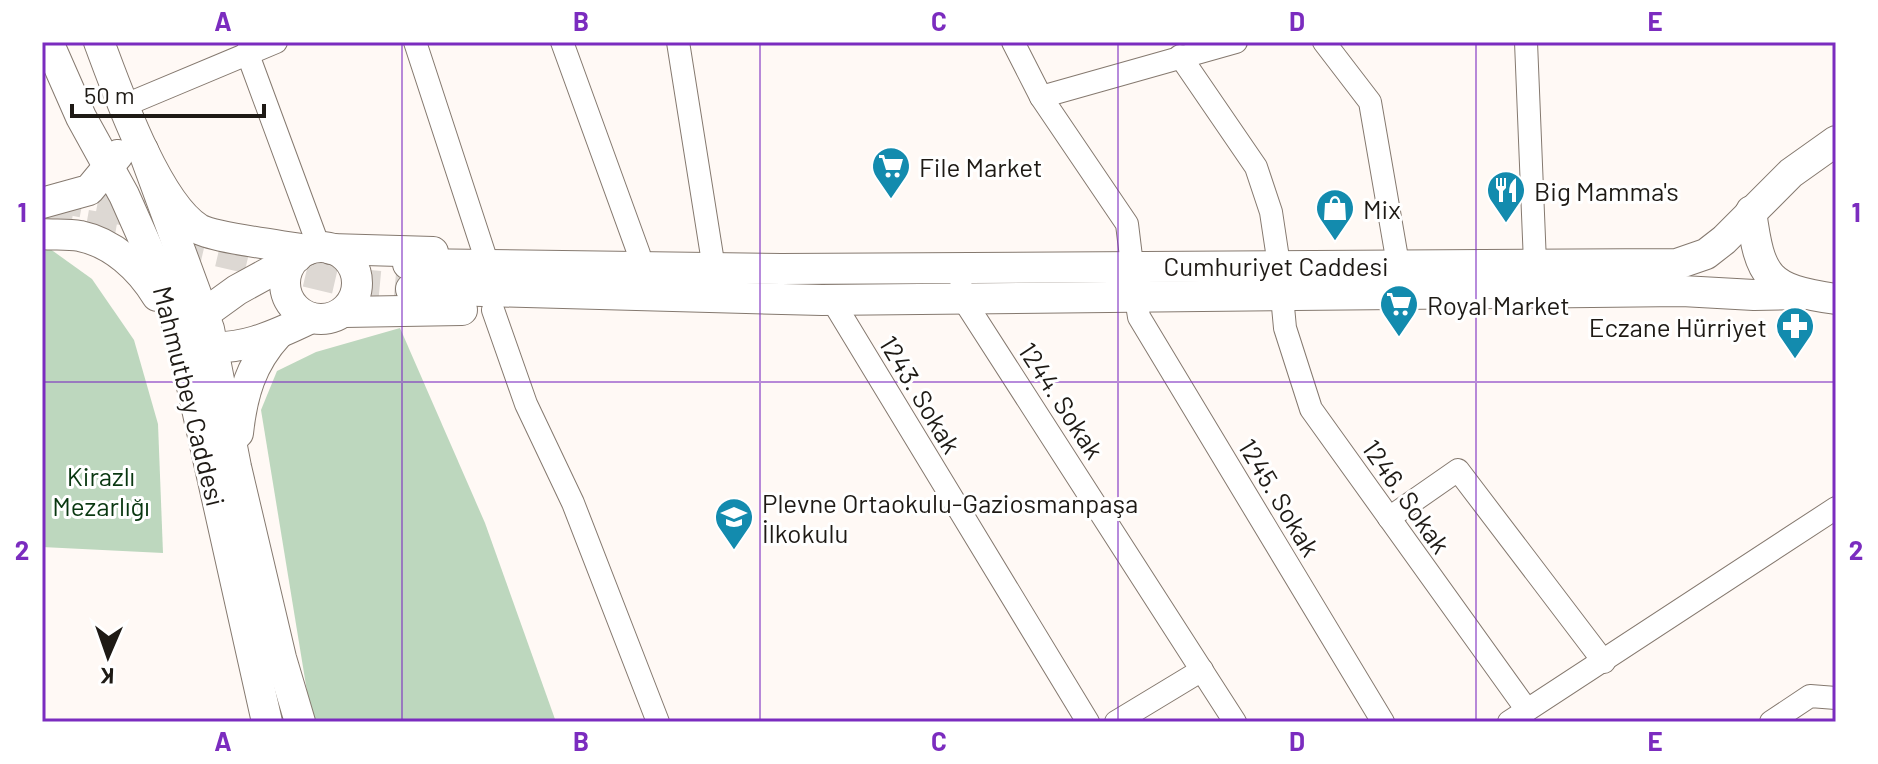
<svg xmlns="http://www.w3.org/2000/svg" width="1878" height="764" font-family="Barlow,sans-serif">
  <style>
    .green { fill: #bdd7be }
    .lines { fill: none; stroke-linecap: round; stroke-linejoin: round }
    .secondary-tunnel { stroke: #ddd8d3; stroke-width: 30; stroke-dasharray: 30 15; stroke-linecap: butt }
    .minor-casing { stroke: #85796f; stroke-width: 24 }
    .secondary-casing { stroke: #85796f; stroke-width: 32 }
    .minor { stroke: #fff; stroke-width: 22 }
    .secondary { stroke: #fff; stroke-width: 30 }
    .grid { fill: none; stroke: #7b2cbf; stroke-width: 2; stroke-opacity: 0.55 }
    .labels { text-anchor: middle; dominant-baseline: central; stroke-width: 6; stroke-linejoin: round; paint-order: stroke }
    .poi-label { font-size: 26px; fill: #1e1a15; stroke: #fff; text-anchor: start }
    .street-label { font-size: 26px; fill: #1e1a15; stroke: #fff }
    .park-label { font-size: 26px; fill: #093710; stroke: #fff }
    .neatline { fill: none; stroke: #7b2cbf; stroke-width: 3 }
    .grid-label { font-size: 26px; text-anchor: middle; font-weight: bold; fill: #7b2cbf }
  </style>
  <rect width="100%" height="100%" fill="#fff9f5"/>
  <g class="green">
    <path d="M42 246H46L92 279 134 340 158 424 163 553 42 547Z"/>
    <path d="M400 328 485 523 556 722H312L261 410 277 371 316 352Z"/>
  </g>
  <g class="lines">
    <g class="secondary-tunnel">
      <path d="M53 197 143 214"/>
      <path d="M42 217 151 236 358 284 411 289"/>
    </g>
    <g class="minor-casing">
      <g id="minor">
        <path d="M415 42 484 253"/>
        <path d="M562 42 639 254"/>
        <path d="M678 42 712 256"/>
        <path d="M1013 42 1041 97 1127 224 1132 265"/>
        <path d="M1324 42 1370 102 1398 264"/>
        <path d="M1526 42 1535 263"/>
        <path d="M247 52 319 247"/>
        <path d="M1180 56 1256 167 1271 212 1279 265"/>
        <path d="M1041 97 1236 42"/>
        <path d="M123 106 276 42"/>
        <path d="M961 287 963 299 1235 722"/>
        <path d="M1282 296 1285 328 1311 409 1527 710"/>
        <path d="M1136 298 1139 317 1383 722"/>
        <path d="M832 300 1088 722"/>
        <path d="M493 310 526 404 573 503 658 722"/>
        <path d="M1389 518 1458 470 1604 662"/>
        <path d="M1116 722 1202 670"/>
        <path d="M1509 722 1836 508"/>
        <path d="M1771 722 1810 696 1836 698"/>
      </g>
    </g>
    <g class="secondary-casing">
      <g id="secondary">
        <path d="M48 42 81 117 124 195 160 276 180 333 267 722"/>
        <path d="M99 42C117 90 156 202 199 229 215 238 285 246 307 250"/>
        <path d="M143 150 209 329 236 467 281 658 300 722"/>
        <path d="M42 203 89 190 118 155"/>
        <path d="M1751 211C1760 278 1767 289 1836 299"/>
        <path d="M42 234C54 235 68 234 80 236 113 243 140 268 157 296"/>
        <circle cx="321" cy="283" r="36"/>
        <path d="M331 249 433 252"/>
        <path d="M408 264 781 269 1677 264 1706 254 1724 240 1791 173 1836 141"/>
        <path d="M411 289 822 300 1682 291 1754 295 1803 294"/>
        <path d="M344 312 462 310"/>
        <path d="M190 324 237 290 297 257"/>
        <path d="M196 345C236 354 276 335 311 318"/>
        <path d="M238 433C242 395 251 363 278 334"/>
      </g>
    </g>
    <use href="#minor" class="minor"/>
    <use href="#secondary" class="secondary"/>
  </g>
  <path class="grid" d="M402 42V722M760 42V722M1118 42V722M1476 42V722M42 382H1836"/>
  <defs>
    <g id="supermarket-pin" transform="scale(2)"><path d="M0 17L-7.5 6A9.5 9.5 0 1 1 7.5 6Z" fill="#138bae" stroke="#fff"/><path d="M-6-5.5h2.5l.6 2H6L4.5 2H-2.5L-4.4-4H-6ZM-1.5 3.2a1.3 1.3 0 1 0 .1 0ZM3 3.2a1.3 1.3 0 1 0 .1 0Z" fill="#fff"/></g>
    <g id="restaurant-pin" transform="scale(2)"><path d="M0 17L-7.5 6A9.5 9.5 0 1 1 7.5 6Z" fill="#138bae" stroke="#fff"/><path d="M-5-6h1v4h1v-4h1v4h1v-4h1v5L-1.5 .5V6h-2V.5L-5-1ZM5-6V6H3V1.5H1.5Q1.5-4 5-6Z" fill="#fff"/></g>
    <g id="shop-pin" transform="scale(2)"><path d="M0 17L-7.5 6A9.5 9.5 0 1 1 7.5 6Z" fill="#138bae" stroke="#fff"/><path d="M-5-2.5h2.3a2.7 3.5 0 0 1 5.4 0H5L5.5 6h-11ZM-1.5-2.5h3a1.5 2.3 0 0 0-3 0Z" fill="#fff"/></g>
    <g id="pharmacy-pin" transform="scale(2)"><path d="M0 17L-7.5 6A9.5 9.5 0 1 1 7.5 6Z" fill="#138bae" stroke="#fff"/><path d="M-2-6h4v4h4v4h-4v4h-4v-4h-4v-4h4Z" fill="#fff"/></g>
    <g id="school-pin" transform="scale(2)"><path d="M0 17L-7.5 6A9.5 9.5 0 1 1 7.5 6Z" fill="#138bae" stroke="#fff"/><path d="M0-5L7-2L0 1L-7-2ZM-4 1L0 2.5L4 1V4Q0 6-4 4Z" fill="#fff"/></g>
  </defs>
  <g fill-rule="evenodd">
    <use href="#supermarket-pin" x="891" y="166"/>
    <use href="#restaurant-pin" x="1506" y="190"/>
    <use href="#shop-pin" x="1335" y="208"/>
    <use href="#supermarket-pin" x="1399" y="304"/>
    <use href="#pharmacy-pin" x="1795" y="326"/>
    <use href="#school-pin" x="734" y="517"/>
  </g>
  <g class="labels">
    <g class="poi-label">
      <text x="919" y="166">File Market</text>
      <text x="1534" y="190">Big Mamma's</text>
      <text x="1363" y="208">Mix</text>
      <text x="1427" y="304">Royal Market</text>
      <text x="1767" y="326" text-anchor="end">Eczane Hürriyet</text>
      <text x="762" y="502">Plevne Ortaokulu-Gaziosmanpaşa<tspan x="762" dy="30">İlkokulu</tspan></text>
    </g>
    <g class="street-label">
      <text x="1276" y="265">Cumhuriyet Caddesi</text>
      <text transform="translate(921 394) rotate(59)">1243. Sokak</text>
      <text transform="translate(190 396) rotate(76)">Mahmutbey Caddesi</text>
      <text transform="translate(1062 400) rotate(57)">1244. Sokak</text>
      <text transform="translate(1407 496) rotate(55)">1246. Sokak</text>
      <text transform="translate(1280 497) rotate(59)">1245. Sokak</text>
    </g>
    <g class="park-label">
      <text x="101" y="475">Kirazlı<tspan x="101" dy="30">Mezarlığı</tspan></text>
    </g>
  </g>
  <rect width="1878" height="764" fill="none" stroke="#ffffff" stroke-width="88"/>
  <g transform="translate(108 656) rotate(182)" stroke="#ffffff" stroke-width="6" paint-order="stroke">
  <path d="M0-6L14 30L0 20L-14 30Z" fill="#1e1a15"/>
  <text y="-12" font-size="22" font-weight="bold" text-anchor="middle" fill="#1e1a15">K</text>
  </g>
  <path d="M72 104v12h192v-12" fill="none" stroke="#1e1a15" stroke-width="4"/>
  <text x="84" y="104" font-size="24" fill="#1e1a15" stroke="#ffffff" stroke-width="6" paint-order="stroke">50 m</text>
  <rect x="44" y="44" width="1790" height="676" class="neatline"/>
  <g class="grid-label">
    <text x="223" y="31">A</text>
    <text x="581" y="31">B</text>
    <text x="939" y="31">C</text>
    <text x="1297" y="31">D</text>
    <text x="1655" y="31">E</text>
    <text x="22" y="222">1</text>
    <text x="1856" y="222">1</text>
    <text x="22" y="560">2</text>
    <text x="1856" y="560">2</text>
    <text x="223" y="751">A</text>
    <text x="581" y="751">B</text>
    <text x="939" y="751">C</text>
    <text x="1297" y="751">D</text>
    <text x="1655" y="751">E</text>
  </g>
</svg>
